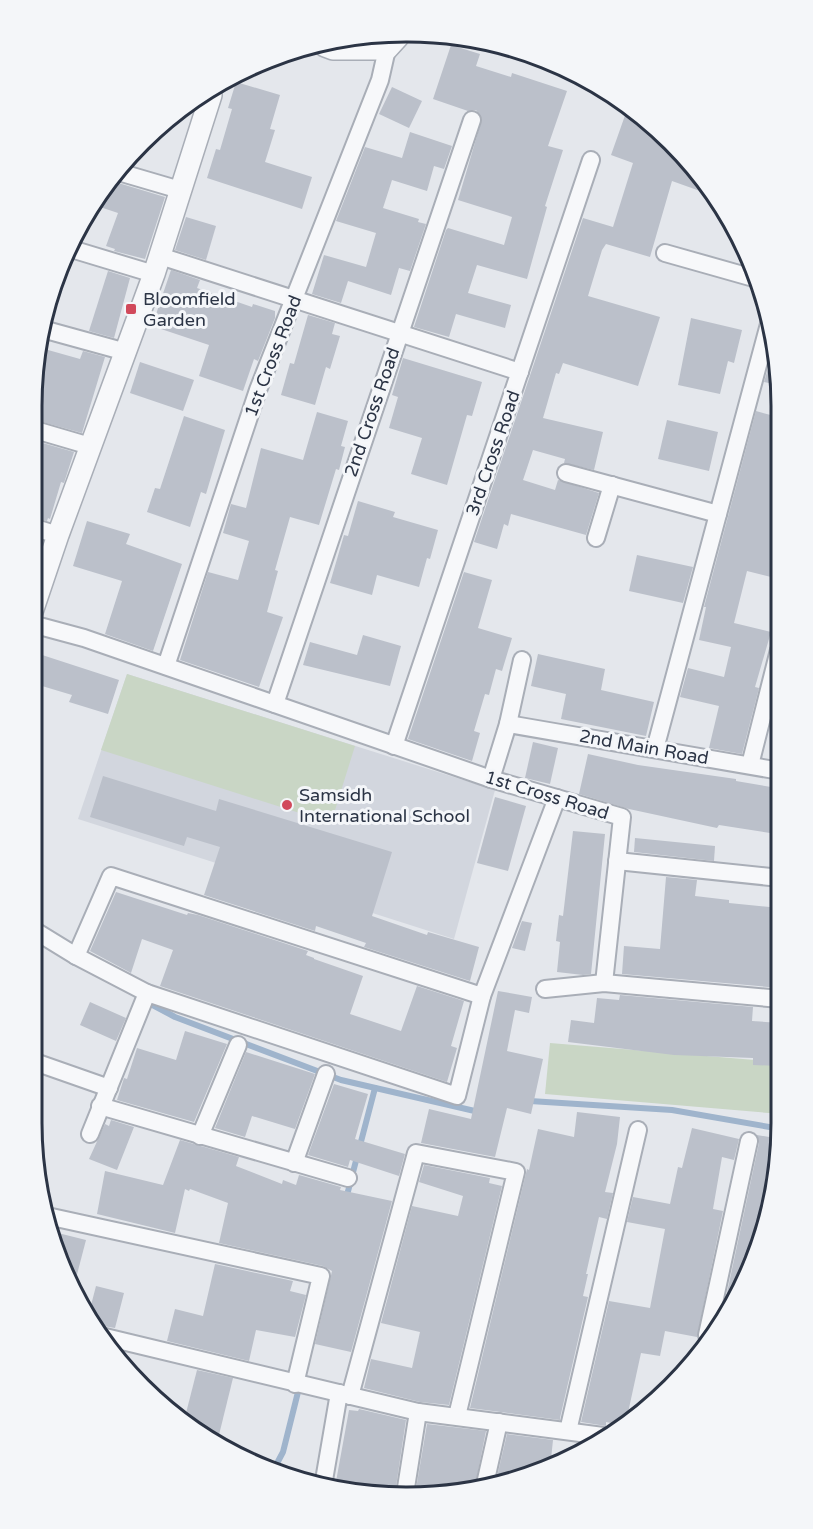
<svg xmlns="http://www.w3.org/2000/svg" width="813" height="1529" font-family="'Varela Round',sans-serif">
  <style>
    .built { fill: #d2d6de }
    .green { fill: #c9d6c5 }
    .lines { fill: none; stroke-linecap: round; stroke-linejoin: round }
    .stream { stroke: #9fb4cc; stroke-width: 6 }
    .building { fill: #bbc0ca }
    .minor-casing { stroke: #a9aeb7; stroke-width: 20 }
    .tertiary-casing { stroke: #a9aeb7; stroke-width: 24 }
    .minor { stroke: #f7f8fa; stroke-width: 16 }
    .tertiary { stroke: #f7f8fa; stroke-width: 21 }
    .poi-dot { fill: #d1495b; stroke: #f4f6f9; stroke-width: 2 }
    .labels { text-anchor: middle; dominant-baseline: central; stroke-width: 6; stroke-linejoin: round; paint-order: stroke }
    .poi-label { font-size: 18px; fill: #2b3445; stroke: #f4f6f9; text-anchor: start }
    .street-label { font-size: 18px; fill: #2b3445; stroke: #f4f6f9 }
    .rim { fill: none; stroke: #2b3445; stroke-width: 3 }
  </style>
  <rect width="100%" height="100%" fill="#e4e7ec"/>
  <path class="built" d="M127 674 495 790 454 939 78 819Z"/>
  <g class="green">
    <path d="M127 674 355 746 331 823 101 750Z"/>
    <path d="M550 1043 780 1062 781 1114 545 1094Z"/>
  </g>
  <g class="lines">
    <g class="stream">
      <path d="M145 1001 175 1017 341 1080 479 1112"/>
      <path d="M526 1102 530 1101 672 1110 781 1129"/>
      <path d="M346 1199 375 1088"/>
      <path d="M274 1469 283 1452 300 1384"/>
    </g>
  </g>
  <g class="building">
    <path d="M451 45 480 54 476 66 511 77 512 73 567 91 548 146 563 150 545 206 547 207 527 279 477 265 468 293 511 305 505 328 456 314 449 337 414 327 446 230 448 228 504 245 512 217 458 200 482 119 476 110 468 111 433 99Z"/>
    <path d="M236 82 280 95 270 129 275 130 265 162 312 177 302 209 207 178 216 149 220 150 232 109 228 108Z"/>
    <path d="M392 87 422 101 409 128 379 114Z"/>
    <path d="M628 107 653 124 704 178 714 196 672 181 650 257 606 244 602 250 588 296 660 317 638 386 563 363 559 374 556 373 543 418 603 432 594 470 564 463 565 459 533 450 523 480 555 490 558 480 599 493 586 535 511 514 508 526 504 524 497 549 474 542 583 218 613 227 633 163 611 155Z"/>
    <path d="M410 132 452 146 444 169 434 166 427 191 392 180 383 208 419 219 418 222 426 224 410 271 399 268 391 295 348 281 341 303 312 294 324 255 366 267 376 233 336 221 338 216 365 147 402 158Z"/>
    <path d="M115 182 165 197 145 259 114 251 115 249 106 246 118 213 97 206Z"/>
    <path d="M186 217 216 226 206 260 175 250Z"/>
    <path d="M171 270 200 280 197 288 252 307 253 304 275 311V318L258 361 254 359 243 391 199 376 209 345 152 326Z"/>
    <path d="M108 271 130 278 114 338 89 331Z"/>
    <path d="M308 315 335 323 332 334 340 336 330 369 326 367 315 405 281 395 290 363 294 364Z"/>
    <path d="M691 318 742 330 734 363 728 361 720 394 678 385Z"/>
    <path d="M41 348 80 359 83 351 105 357 82 433 32 419V382Z"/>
    <path d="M403 358 482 382 472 416 467 415 447 485 411 474 422 438 389 428 398 397 392 395Z"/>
    <path d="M771 359 778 360V385L764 382Z"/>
    <path d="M140 362 194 380 183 411 130 393Z"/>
    <path d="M756 411 778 417 779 579 747 571 734 623 771 632 755 687 759 688 742 754 709 748 719 706 680 697 688 668 724 677 731 647 699 640 706 607H704Z"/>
    <path d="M317 412 348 421 341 446 345 447 339 470 336 469 319 525 290 517 275 570 278 571 267 612 283 617 259 687 180 660 208 572 238 580 249 541 223 533 231 504 246 508 261 448 303 460Z"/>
    <path d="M184 416 225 430 206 494 201 492 190 527 147 512 155 488 160 489Z"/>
    <path d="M667 420 718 432 709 471 658 459Z"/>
    <path d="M32 440 74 452 64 483 61 482 50 519 48 518 47 521 32 517Z"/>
    <path d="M358 501 395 512 393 517 438 530 430 559 427 558 419 587 377 575 372 595 330 583 344 535 348 536Z"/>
    <path d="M87 521 130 534 126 544 182 564 153 651 105 634 122 581 73 566Z"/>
    <path d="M32 538 42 541 37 558H32Z"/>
    <path d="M637 555 693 567 683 603 629 591Z"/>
    <path d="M464 572 492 580 478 628 512 638 502 671 496 669 489 695 485 694 474 731 480 733 472 761 408 739Z"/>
    <path d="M363 635 401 646 390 686 303 665 310 642 357 655Z"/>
    <path d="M36 653 119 680 108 714 69 702 72 695 32 683V667Z"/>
    <path d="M538 654 605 669 601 690 654 702 646 736 561 719 566 694 531 686Z"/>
    <path d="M533 742 558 748 550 784 525 778Z"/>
    <path d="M588 754 638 765 736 779V781L777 788 770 833 719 825 717 828 629 809 579 794Z"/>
    <path d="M103 776 216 811 219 799 392 852 372 916 427 935 428 932 479 947 470 981 364 947 366 943 316 926 315 931 204 895 220 847 187 837 184 846 90 817Z"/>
    <path d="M495 797 526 806 508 871 477 863Z"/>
    <path d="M573 831 605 834 591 974 583 975 557 972 560 942 556 941 559 915 563 916Z"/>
    <path d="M635 838 715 846 714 861 634 852Z"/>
    <path d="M666 877 697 880 695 896 729 900V903L780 908V988L622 974 624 946 660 949Z"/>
    <path d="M116 892 187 915 188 913 198 915 308 951 306 955 314 958V959L363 976 350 1014 401 1031 417 986 464 1001 451 1046 457 1048 447 1082 160 986 173 950 142 939 131 973 90 951Z"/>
    <path d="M522 921 532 923 525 951 512 948Z"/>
    <path d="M498 991 532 997 529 1013 515 1010 507 1051 543 1059 531 1114 507 1108 495 1157 421 1143 429 1109 471 1119Z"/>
    <path d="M620 995 753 1007 752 1021 780 1023V1066L753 1065V1058L674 1055 568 1042 571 1020 594 1023 597 998 619 1000Z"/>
    <path d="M90 1002 126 1018 116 1041 80 1025Z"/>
    <path d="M185 1031 227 1044 194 1122 117 1100 124 1078 127 1079 137 1048 176 1060Z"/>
    <path d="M246 1052 315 1074 295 1129 252 1116 245 1137 215 1128Z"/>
    <path d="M334 1084 368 1094 355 1139 405 1154 399 1176 350 1160 348 1167 308 1155Z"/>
    <path d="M577 1112 620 1117 617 1144 605 1192 613 1193 607 1219 599 1217 586 1274H588L583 1296 588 1297 560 1418V1420L470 1408 527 1169 529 1170 538 1129 574 1137Z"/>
    <path d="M111 1120 134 1127 117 1170 89 1159 105 1124 109 1126Z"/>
    <path d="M692 1128 739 1139 734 1160 722 1157 713 1209 723 1211 697 1337 665 1331 660 1356 641 1353 626 1422 621 1425 606 1422V1426L581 1422 609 1301 650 1308 665 1229 627 1222 633 1197 670 1204 678 1167 682 1168Z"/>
    <path d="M757 1135 781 1139V1147L743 1289 722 1316 759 1143Z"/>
    <path d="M180 1140 239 1157 236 1166 282 1184 283 1180 296 1185 299 1175 341 1187 340 1190 392 1201 351 1352 315 1344 332 1271 323 1266 219 1243 228 1203 190 1189 189 1191 185 1189 175 1233 97 1214 105 1171 163 1185Z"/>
    <path d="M424 1165 490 1178 489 1183 502 1186 449 1405 420 1402 364 1388 371 1359 412 1368 420 1332 381 1323 412 1206 458 1216 463 1196 419 1182Z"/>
    <path d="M58 1233 86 1240 74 1286 54 1248Z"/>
    <path d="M215 1264 293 1281 290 1291 306 1295 295 1337 256 1330 249 1361 167 1341 175 1309 203 1316Z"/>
    <path d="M96 1286 124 1293 115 1328 103 1326 96 1327 89 1313Z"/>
    <path d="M197 1370 233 1378 217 1443 198 1434 184 1421Z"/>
    <path d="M359 1409 406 1420 395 1493 335 1487 349 1410 358 1411Z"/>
    <path d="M427 1424 486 1431 475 1486 431 1497 415 1495Z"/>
    <path d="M507 1434 553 1440 550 1469 496 1481Z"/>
  </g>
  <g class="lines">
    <g class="minor-casing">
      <g id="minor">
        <path d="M122 173 180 190"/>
        <path d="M68 248 154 274"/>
        <path d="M665 253 757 279"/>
        <path d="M160 256 520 372"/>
        <path d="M46 330 126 352"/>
        <path d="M32 429 90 446"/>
        <path d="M566 473 718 514"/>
        <path d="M32 527 58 535"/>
        <path d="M596 538 612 485"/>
        <path d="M32 624 84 638 491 779 622 817 604 983"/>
        <path d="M166 666 258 390 380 80 387 49"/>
        <path d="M275 704 472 120"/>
        <path d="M508 724 780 771"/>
        <path d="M394 746 591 160"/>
        <path d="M655 749 769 324"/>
        <path d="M750 765 779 650"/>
        <path d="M491 779 508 724 522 660"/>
        <path d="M617 861 780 878"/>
        <path d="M32 929 76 956 147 993 457 1096 482 996 557 798"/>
        <path d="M76 956 111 876 482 996"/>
        <path d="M545 989 604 983 780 999"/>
        <path d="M32 1061 109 1088"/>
        <path d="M100 1106 348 1178"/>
        <path d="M90 1134 147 993"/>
        <path d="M200 1136 238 1045"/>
        <path d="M294 1163 326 1074"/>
        <path d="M47 1216 321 1276 295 1384"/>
        <path d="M707 1335 749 1141"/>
        <path d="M101 1336 418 1412 603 1436"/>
        <path d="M350 1396 416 1153 516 1172 457 1416"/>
        <path d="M568 1431 638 1130"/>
        <path d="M485 1484 499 1422"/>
        <path d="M323 1486 339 1393"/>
        <path d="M405 1494 418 1412"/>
      </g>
    </g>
    <g class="tertiary-casing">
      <g id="tertiary">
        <path d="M325 46 333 49H387L398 37"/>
        <path d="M32 612 58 535 154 274 211 95"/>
      </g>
    </g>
    <use href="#minor" class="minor"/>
    <use href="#tertiary" class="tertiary"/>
  </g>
  <g class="poi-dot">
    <rect x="125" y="303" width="12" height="12" rx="3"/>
    <circle cx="287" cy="805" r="6"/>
  </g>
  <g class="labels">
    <g class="poi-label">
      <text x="143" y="299">Bloomfield<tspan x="143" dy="21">Garden</tspan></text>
      <text x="299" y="795">Samsidh<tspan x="299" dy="21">International School</tspan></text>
    </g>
    <g class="street-label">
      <text transform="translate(273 356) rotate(-69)">1st Cross Road</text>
      <text transform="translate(372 412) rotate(-71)">2nd Cross Road</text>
      <text transform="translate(493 453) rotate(-71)">3rd Cross Road</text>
      <text transform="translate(644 747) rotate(10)">2nd Main Road</text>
      <text transform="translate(547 795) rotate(17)">1st Cross Road</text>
    </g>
  </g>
  <path d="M0 0H813V1529H0ZM406 42H407A364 364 0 0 1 771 406V1123A364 364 0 0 1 407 1487H406A364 364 0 0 1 42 1123V406A364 364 0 0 1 406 42Z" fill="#f4f6f9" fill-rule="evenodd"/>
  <path class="rim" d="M406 42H407A364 364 0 0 1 771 406V1123A364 364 0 0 1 407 1487H406A364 364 0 0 1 42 1123V406A364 364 0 0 1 406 42Z"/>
</svg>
